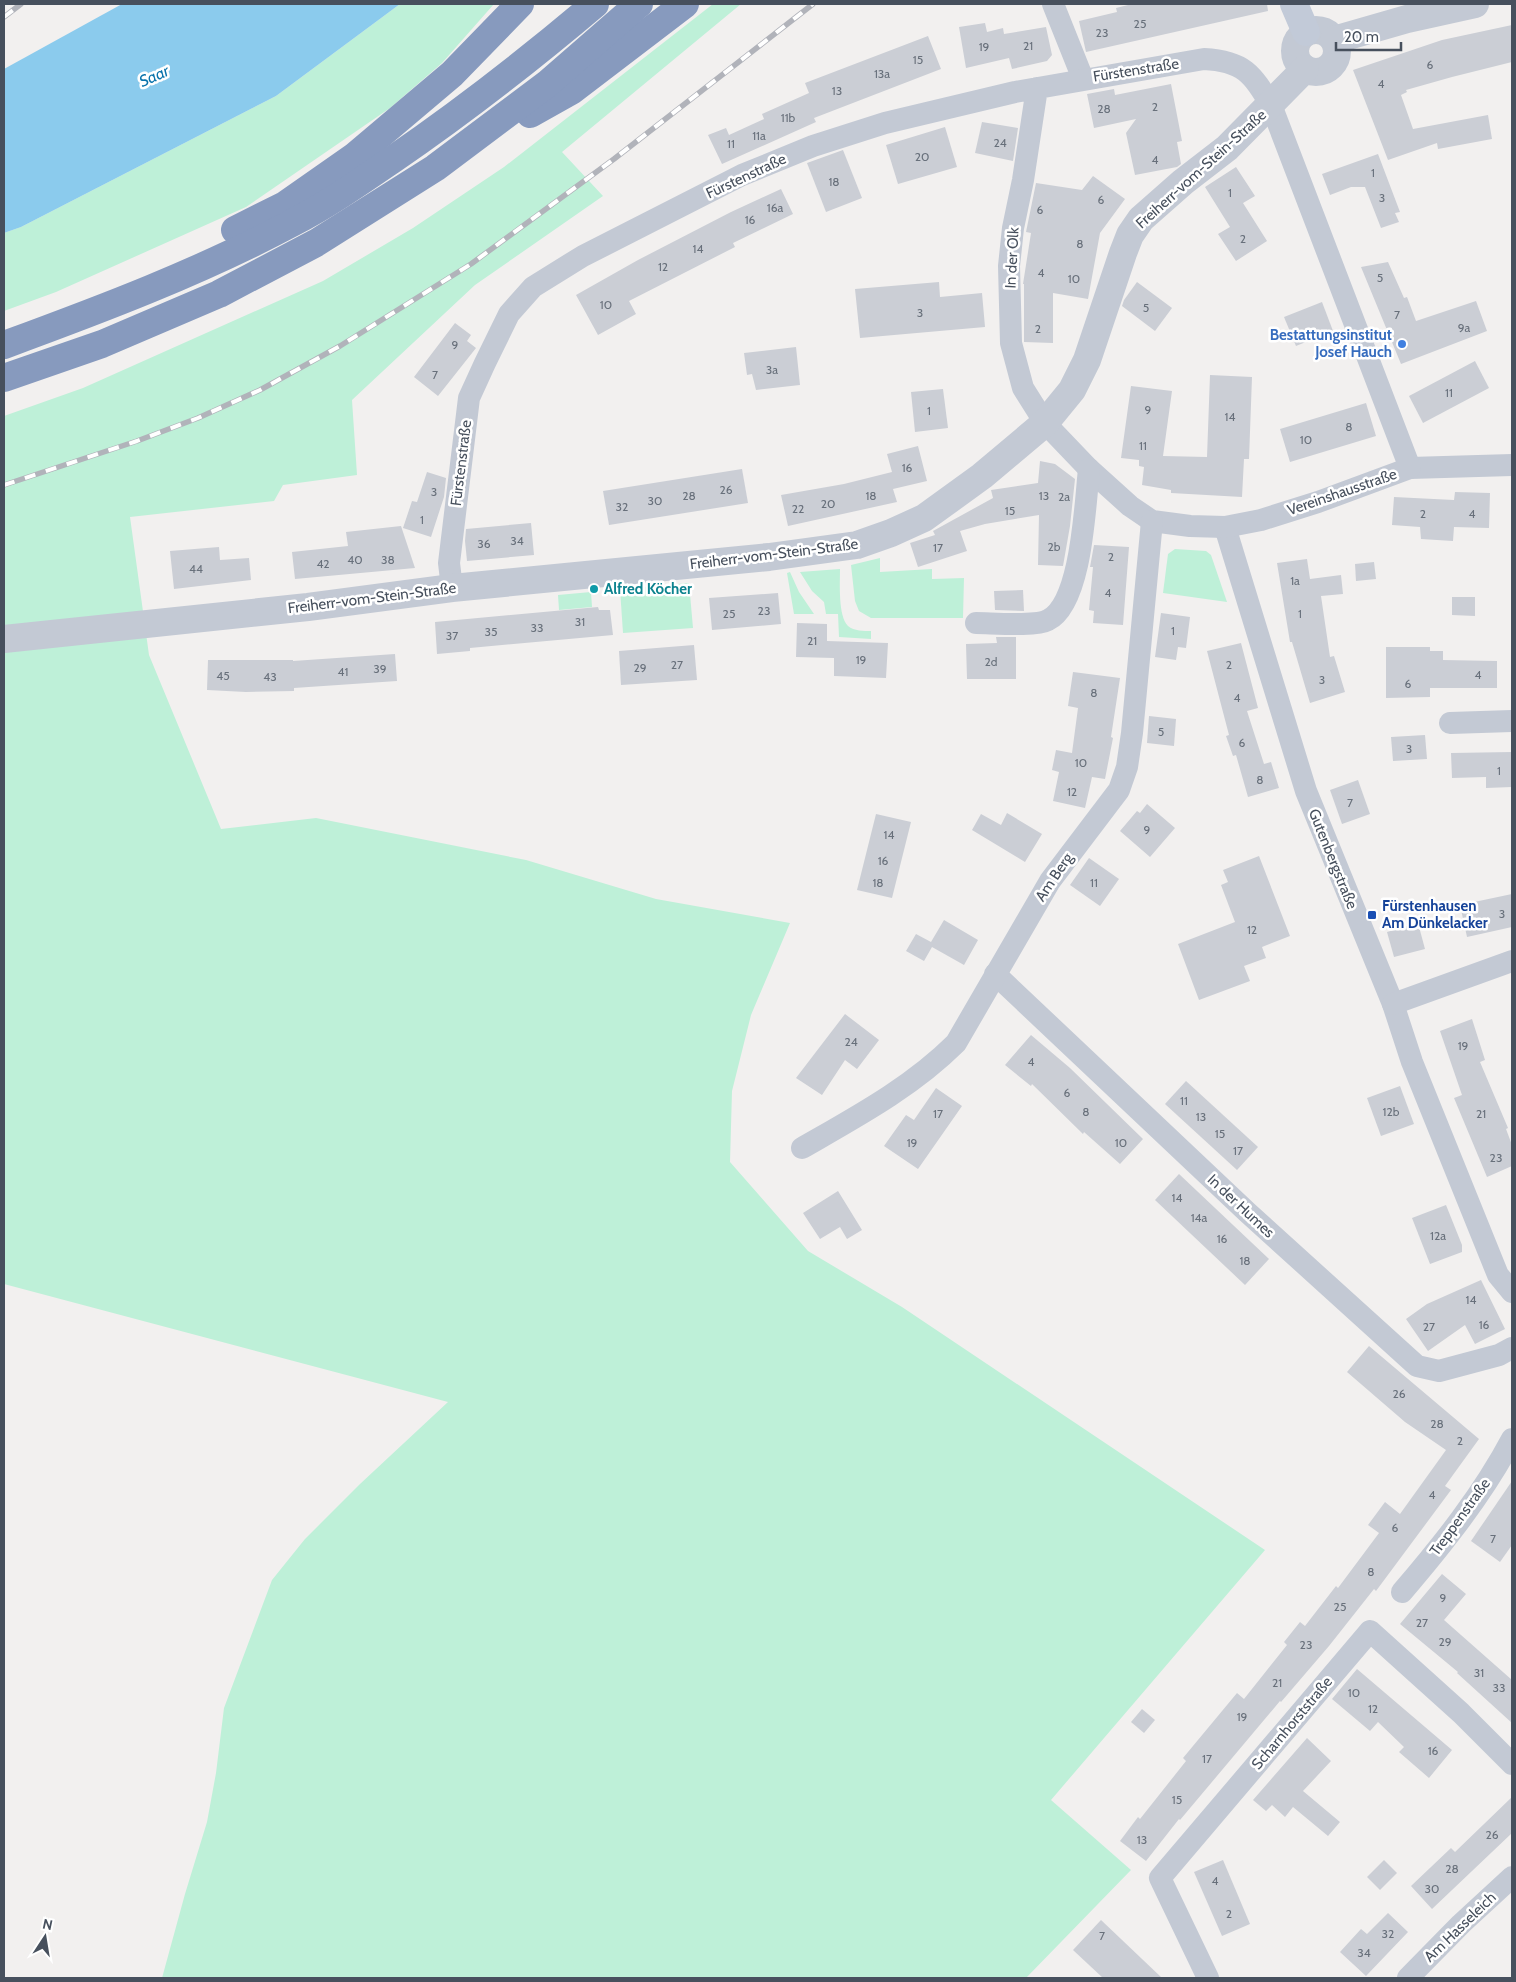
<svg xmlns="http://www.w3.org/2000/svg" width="1516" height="1982" font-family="Cabin,sans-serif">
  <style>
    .green { fill: #bef0d8 }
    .water { fill: #8bcbed }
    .building { fill: #cbced5 }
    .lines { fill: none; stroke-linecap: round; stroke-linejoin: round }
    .minor { stroke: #c3c9d4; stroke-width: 22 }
    .tertiary { stroke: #c3c9d4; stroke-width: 28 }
    .secondary { stroke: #c2cad8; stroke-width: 28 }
    .motorway { stroke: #879abe; stroke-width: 28 }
    .rail-casing { stroke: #b1b3ba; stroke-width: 5.5 }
    .rail { stroke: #fff; stroke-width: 4; stroke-dasharray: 11; stroke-linecap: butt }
    .shop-dot { fill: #3f7fe0; stroke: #fff; stroke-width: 2 }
    .culture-dot { fill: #0f9aa8; stroke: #fff; stroke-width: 2 }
    .transit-dot { fill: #1a4fb4; stroke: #fff; stroke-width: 2 }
    .labels { text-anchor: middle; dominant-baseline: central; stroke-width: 5; stroke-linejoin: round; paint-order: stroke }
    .number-label { font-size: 12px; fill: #68707b }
    .street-label { font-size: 15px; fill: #47505d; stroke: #fff }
    .shop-label { font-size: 15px; font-weight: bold; fill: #366cbe; stroke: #fff; text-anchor: end }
    .culture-label { font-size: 15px; font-weight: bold; fill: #0d838f; stroke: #fff; text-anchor: start }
    .transit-label { font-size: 15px; font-weight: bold; fill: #164399; stroke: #fff; text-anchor: start }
    .water-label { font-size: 16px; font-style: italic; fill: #0b74ac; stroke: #fff }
  </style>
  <rect width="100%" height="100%" fill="#f2f0ef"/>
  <g class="green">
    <path d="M400 4H494L442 63 390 108 246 207 56 292 4 311V233L21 227 276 96Z"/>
    <path d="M713 4H741L562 152 603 196 475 285 352 400 357 475 283 485 274 501 130 517 149 655 221 829 316 818 526 860 656 899 790 923 751 1015 732 1091 730 1162 808 1251 902 1307 1265 1550 1051 1800 1131 1870 1026 1978H162L185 1894 207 1822 216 1773 224 1708 272 1580 305 1539 360 1484 448 1402 4 1284V416L83 388 323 281 413 228 504 167Z"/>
    <path d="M1175 549 1206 551 1211 555 1227 602 1163 593 1168 554Z"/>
    <path d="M880 558V572L932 569V579L964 578 963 618H871L859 611 855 601 851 565Z"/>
    <path d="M840 569C840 583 838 616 848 626 854 631 864 631 871 631V639L839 637 838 614H826L824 602 812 591 800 572Z"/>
    <path d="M790 572 799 592 814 614H794L787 573Z"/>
    <path d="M689 583 693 628 623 633 620 589Z"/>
    <path d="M591 592 592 607 559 610 558 595Z"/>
  </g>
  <path class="water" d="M122 4H400L276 96 21 227 4 233V69Z"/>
  <g class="building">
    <path d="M1132 4H1267L1268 11 1086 52 1079 21 1117 12 1116 8Z"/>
    <path d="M985 23 987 32 1003 28 1004 34 1046 27 1052 55 1047 61 1012 69 1009 58 966 68 959 27Z"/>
    <path d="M1512 25V62L1452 77 1406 90 1407 92 1401 95 1413 129 1488 115 1492 139 1438 149 1437 143 1388 160 1353 70 1442 40Z"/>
    <path d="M928 36 941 69 814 118 816 122 722 164 708 135 726 128 729 135 764 119 762 114 809 93 805 83Z"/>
    <path d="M1171 84 1182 141 1177 142 1181 164 1177 167 1135 175 1126 133 1136 119 1094 128 1087 94 1114 89 1115 95Z"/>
    <path d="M982 122 1018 128 1013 161 975 153Z"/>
    <path d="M945 127 957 167 898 184 886 145Z"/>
    <path d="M843 150 862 198 826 212 807 163Z"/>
    <path d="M1378 154 1400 212 1395 213 1399 222 1381 228 1365 187H1351L1330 195 1322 174Z"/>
    <path d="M1236 167 1255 196 1243 203 1267 241 1236 261 1218 234 1230 227 1205 187Z"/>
    <path d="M1093 176 1125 199 1100 233 1088 299 1053 293V343L1024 342V284H1023L1031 233 1026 232 1036 183 1082 190Z"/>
    <path d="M781 189 793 214 733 243 735 247 629 301 636 314 598 335 576 295 638 260 731 212Z"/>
    <path d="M1388 262 1404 298 1407 297 1416 321 1476 301 1487 331 1401 364 1361 267Z"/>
    <path d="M939 282 940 297 982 293 985 327 860 338 855 289Z"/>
    <path d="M1137 282 1172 308 1155 331 1122 306 1124 300Z"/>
    <path d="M1322 302 1333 331 1296 346 1284 317Z"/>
    <path d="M455 323 471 335 467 341 476 348 438 396 414 377Z"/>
    <path d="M796 347 800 385 756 390 752 374 747 375 744 353Z"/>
    <path d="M1475 361 1489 388 1423 423 1409 396Z"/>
    <path d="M1210 375 1252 377 1249 459H1244L1242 497 1171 493V490L1142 485 1144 467 1139 466V460L1121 458 1131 386 1172 391 1163 456 1207 457Z"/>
    <path d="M943 389 948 428 915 432 911 392Z"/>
    <path d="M1366 403 1376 436 1290 462 1280 429Z"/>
    <path d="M918 446 927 481 893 489 897 502 788 526 781 495 844 484 892 472 887 454Z"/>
    <path d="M1040 461 1055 464 1075 479 1070 526 1063 566 1038 565 1039 515 985 524 960 531 967 551 918 567 910 543 935 535 933 531 993 498 991 490 1038 483Z"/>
    <path d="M742 469 748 503 609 525 603 491Z"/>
    <path d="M427 472 446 478 444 497 431 537 403 528 412 501 417 502Z"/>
    <path d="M1455 492 1490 493 1489 528 1454 527 1453 541 1421 539 1420 527 1392 525 1394 497 1454 500Z"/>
    <path d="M531 523 534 555 467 561 465 541 466 529Z"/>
    <path d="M401 526 415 568 295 579 292 552 348 546 346 532Z"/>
    <path d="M1094 545 1129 547 1123 625 1093 623 1094 611 1089 610 1093 567H1090Z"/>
    <path d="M219 547 220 560 249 558 251 580 174 589 170 551Z"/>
    <path d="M1307 559 1310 579 1341 575 1343 594 1321 596 1330 657 1334 656 1345 692 1310 703 1292 642H1290L1277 563Z"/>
    <path d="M1374 562 1376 579 1356 581 1355 564Z"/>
    <path d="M1023 590 1024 611 995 610 994 591Z"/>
    <path d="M778 593 781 624 712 630 709 598Z"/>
    <path d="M1452 597H1475V616L1452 615Z"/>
    <path d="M598 607 599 610H610L613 635 470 648V651L437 654 435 622Z"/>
    <path d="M1161 613 1190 617 1186 648 1178 647 1176 660 1155 657Z"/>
    <path d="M797 623 827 624V641L888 643 886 678 834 676V658L796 657Z"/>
    <path d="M996 637H1016V679H967L966 644 997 643Z"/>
    <path d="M1241 643 1258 708 1247 711 1264 764 1271 762 1279 788 1248 797 1236 755 1233 756 1226 736 1229 735 1207 651Z"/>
    <path d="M694 645 697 680 621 685 619 651Z"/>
    <path d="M1386 647H1430V651H1443V660L1497 661V688H1430V697L1386 698Z"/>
    <path d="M395 654 397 681 294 688V691L246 692 207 690 208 660H293V661Z"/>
    <path d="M1073 672 1120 678 1111 737 1113 738 1105 779 1092 777 1085 808 1053 801 1059 772 1052 770 1056 750 1072 753 1078 708 1068 706Z"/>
    <path d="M1149 716 1176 719 1174 746 1147 743Z"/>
    <path d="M1425 735 1427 759 1393 761 1391 737Z"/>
    <path d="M1512 752V787L1486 788V777L1452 778 1451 753Z"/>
    <path d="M1358 780 1370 814 1342 824 1330 790Z"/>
    <path d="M1147 804 1175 828 1150 857 1120 831 1137 811 1140 813Z"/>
    <path d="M1007 813 1042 834 1025 862 972 830 981 814 1001 825Z"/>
    <path d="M876 814 911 822 892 898 857 890Z"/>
    <path d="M1259 856 1290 936 1262 947 1266 958 1244 966 1250 981 1199 1000 1178 944 1235 922 1221 885 1228 882 1223 870Z"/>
    <path d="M1089 858 1119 879 1100 906 1070 885Z"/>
    <path d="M1512 894V927L1467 937 1460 905Z"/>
    <path d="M944 920 978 940 964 965 932 947 924 961 906 951 916 934 931 942Z"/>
    <path d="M1418 923 1425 949 1394 957 1387 932Z"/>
    <path d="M845 1014 879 1040 857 1069 845 1060 822 1095 796 1078Z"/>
    <path d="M1472 1019 1485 1060 1480 1062 1508 1128 1506 1129 1512 1145V1166L1487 1177 1454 1098 1462 1095 1440 1031Z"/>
    <path d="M1031 1035 1070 1068 1143 1139 1120 1164 1084 1132 1083 1134 1032 1084 1031 1086 1005 1065Z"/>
    <path d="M1186 1081 1258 1147 1237 1170 1165 1104Z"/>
    <path d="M1400 1086 1414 1124 1381 1136 1367 1098Z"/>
    <path d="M936 1088 962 1106 918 1169 884 1146 906 1115 914 1120Z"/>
    <path d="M1179 1174 1269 1259 1245 1285 1155 1200Z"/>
    <path d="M838 1191 862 1230 847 1239 840 1227 820 1239 803 1213Z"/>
    <path d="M1446 1205 1462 1245V1252L1430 1264 1412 1218Z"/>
    <path d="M1481 1280 1505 1329 1475 1344 1465 1325 1428 1351 1406 1319 1427 1304Z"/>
    <path d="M1369 1346 1479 1439 1445 1486 1451 1490 1376 1591 1374 1589 1329 1646 1281 1702 1280 1701 1180 1820 1179 1819 1146 1861 1120 1841 1138 1817 1140 1819 1186 1761 1183 1758 1237 1693 1244 1699 1287 1645 1284 1642 1300 1622 1305 1626 1336 1586 1338 1588 1379 1533 1368 1525 1385 1502 1400 1514 1446 1450 1405 1422 1347 1372Z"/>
    <path d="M1512 1481V1545L1500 1562 1471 1541Z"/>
    <path d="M1442 1574 1466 1594 1444 1620 1512 1680V1723L1457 1673 1458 1672 1400 1624Z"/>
    <path d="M1357 1669 1452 1750 1429 1778 1399 1752 1404 1747 1378 1722 1370 1731 1332 1699Z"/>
    <path d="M1142 1709 1155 1720 1144 1733 1131 1722Z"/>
    <path d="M1307 1738 1331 1761 1303 1791 1340 1822 1328 1836 1293 1807 1285 1817 1272 1805 1266 1811 1253 1800Z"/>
    <path d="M1512 1797V1833L1432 1909 1411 1886 1451 1848 1455 1852Z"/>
    <path d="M1223 1860 1250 1924 1222 1936 1194 1872Z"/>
    <path d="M1384 1860 1397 1873 1380 1890 1367 1877Z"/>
    <path d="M1388 1913 1408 1932 1366 1976 1340 1952 1361 1929 1367 1934Z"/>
    <path d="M1101 1920 1162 1978H1103L1073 1950Z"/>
  </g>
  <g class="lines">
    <g class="minor">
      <path d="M1053 4 1083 79"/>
      <path d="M1410 468 1512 465"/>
      <path d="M1225 527 1306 791 1393 1004 1412 1062 1498 1275 1512 1292"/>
      <path d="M452 588 449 563 469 398 485 363 509 314 533 287 583 256 742 175 813 146 885 123 1015 92 1204 59C1244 61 1252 74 1271 105L1410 468 1318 502 1261 520 1225 527 1190 526 1152 521 1130 506 1089 469 1045 423 1023 388 1011 343 1009 266 1013 228 1023 180 1037 88"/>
      <path d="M976 623C992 623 1035 627 1048 620 1082 603 1085 504 1089 469"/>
      <path d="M1450 723 1512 721"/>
      <path d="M995 974 1247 1212 1417 1366 1439 1371 1499 1355 1512 1348"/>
      <path d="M1393 1004 1512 961"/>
      <path d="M802 1148C856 1117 912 1087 956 1043L1050 881 1119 790 1127 767 1132 733 1152 521"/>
      <path d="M1402 1592C1443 1544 1483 1494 1512 1439"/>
      <path d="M1208 1978 1160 1878 1370 1631 1461 1713 1512 1764"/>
      <path d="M1408 1978 1461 1924 1512 1877"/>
    </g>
    <g class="tertiary">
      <circle cx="1316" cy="51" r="21"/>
      <path d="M1334 40 1407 19 1475 4"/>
      <path d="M4 639 308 607 452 588 769 557 857 545 891 533 924 518 982 476 1045 423 1072 390 1087 360 1123 253 1130 235 1141 219 1183 182 1227 148 1305 69"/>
    </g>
    <path class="secondary" d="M1294 4 1306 32"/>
    <g class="motorway">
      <path d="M530 114 571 91 685 4"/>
      <path d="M235 230 285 205 355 156 452 74 520 4"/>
      <path d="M4 345C102 309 200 272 292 223 327 205 360 182 392 160 462 112 530 59 595 4"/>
      <path d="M4 378 102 344 219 294 316 243 435 168 547 84 639 4"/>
    </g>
    <g class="rail-casing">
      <g id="rail">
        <path d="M4 17 21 4"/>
        <path d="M4 485 137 441 198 418 260 390 340 346 471 264 614 159 813 4"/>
      </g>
    </g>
    <use href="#rail" class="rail"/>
  </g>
  <circle class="shop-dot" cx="1402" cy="344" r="5"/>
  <circle class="culture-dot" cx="594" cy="589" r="5"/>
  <rect class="transit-dot" x="1367" y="910" width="10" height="10" rx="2.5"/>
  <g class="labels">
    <g class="number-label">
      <text x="1140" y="23">25</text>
      <text x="1102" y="32">23</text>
      <text x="1028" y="45">21</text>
      <text x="984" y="46">19</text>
      <text x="918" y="59">15</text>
      <text x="1430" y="64">6</text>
      <text x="882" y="73">13a</text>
      <text x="1381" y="83">4</text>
      <text x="837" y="90">13</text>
      <text x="1155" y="106">2</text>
      <text x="1104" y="108">28</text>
      <text x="788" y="117">11b</text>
      <text x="759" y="135">11a</text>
      <text x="1000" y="142">24</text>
      <text x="731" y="143">11</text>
      <text x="922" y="156">20</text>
      <text x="1155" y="159">4</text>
      <text x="1373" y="172">1</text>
      <text x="834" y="181">18</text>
      <text x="1230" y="192">1</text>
      <text x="1382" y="197">3</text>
      <text x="1101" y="199">6</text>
      <text x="775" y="207">16a</text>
      <text x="1040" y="209">6</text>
      <text x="750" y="219">16</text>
      <text x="1243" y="238">2</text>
      <text x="1080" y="243">8</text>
      <text x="698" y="248">14</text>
      <text x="663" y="266">12</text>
      <text x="1041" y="272">4</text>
      <text x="1380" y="277">5</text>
      <text x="1074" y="278">10</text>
      <text x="606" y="304">10</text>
      <text x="1146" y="307">5</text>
      <text x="920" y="312">3</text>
      <text x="1397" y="314">7</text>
      <text x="1464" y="327">9a</text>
      <text x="1038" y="328">2</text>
      <text x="455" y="344">9</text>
      <text x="772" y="369">3a</text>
      <text x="435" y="374">7</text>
      <text x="1449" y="392">11</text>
      <text x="1148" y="409">9</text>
      <text x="929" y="410">1</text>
      <text x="1230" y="416">14</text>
      <text x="1349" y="426">8</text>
      <text x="1306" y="439">10</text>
      <text x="1143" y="445">11</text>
      <text x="907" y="467">16</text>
      <text x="726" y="489">26</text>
      <text x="434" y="491">3</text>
      <text x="689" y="495">28</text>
      <text x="871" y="495">18</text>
      <text x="1044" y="495">13</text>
      <text x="1064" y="496">2a</text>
      <text x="655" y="500">30</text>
      <text x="828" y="503">20</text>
      <text x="622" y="506">32</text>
      <text x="798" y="508">22</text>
      <text x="1010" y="510">15</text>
      <text x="1423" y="513">2</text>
      <text x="1472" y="513">4</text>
      <text x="422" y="519">1</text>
      <text x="517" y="540">34</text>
      <text x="484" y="543">36</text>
      <text x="1054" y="546">2b</text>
      <text x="938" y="547">17</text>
      <text x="1111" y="556">2</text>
      <text x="355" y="559">40</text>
      <text x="388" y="559">38</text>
      <text x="323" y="563">42</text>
      <text x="196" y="568">44</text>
      <text x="1295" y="580">1a</text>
      <text x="1108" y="592">4</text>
      <text x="764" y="610">23</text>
      <text x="729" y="613">25</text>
      <text x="1300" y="613">1</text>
      <text x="580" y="621">31</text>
      <text x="537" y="627">33</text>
      <text x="1173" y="630">1</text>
      <text x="491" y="631">35</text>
      <text x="452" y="635">37</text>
      <text x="812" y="640">21</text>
      <text x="861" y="659">19</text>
      <text x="991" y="661">2d</text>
      <text x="677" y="664">27</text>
      <text x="1229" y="664">2</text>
      <text x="640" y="667">29</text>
      <text x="380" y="668">39</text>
      <text x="343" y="671">41</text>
      <text x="1478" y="674">4</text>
      <text x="223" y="675">45</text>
      <text x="270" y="676">43</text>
      <text x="1322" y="679">3</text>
      <text x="1408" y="683">6</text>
      <text x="1094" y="692">8</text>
      <text x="1237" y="697">4</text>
      <text x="1161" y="731">5</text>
      <text x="1242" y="742">6</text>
      <text x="1409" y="748">3</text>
      <text x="1081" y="762">10</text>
      <text x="1499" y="770">1</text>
      <text x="1260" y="779">8</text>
      <text x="1072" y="791">12</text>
      <text x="1350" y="802">7</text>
      <text x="1147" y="829">9</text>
      <text x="889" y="834">14</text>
      <text x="883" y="860">16</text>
      <text x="878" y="882">18</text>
      <text x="1094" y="882">11</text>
      <text x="1502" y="913">3</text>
      <text x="1252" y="929">12</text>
      <text x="851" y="1041">24</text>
      <text x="1463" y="1045">19</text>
      <text x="1031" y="1061">4</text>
      <text x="1067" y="1092">6</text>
      <text x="1184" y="1100">11</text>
      <text x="1086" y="1111">8</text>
      <text x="1391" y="1111">12b</text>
      <text x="938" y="1113">17</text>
      <text x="1481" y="1113">21</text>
      <text x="1201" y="1116">13</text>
      <text x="1220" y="1133">15</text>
      <text x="912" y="1142">19</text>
      <text x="1121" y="1142">10</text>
      <text x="1238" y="1150">17</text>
      <text x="1496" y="1157">23</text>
      <text x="1177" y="1197">14</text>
      <text x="1199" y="1217">14a</text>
      <text x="1438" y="1235">12a</text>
      <text x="1222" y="1238">16</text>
      <text x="1245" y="1260">18</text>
      <text x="1471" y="1299">14</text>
      <text x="1484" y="1324">16</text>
      <text x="1429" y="1326">27</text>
      <text x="1399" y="1393">26</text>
      <text x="1437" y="1423">28</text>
      <text x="1460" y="1440">2</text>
      <text x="1432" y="1494">4</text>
      <text x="1395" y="1527">6</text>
      <text x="1493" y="1538">7</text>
      <text x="1371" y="1571">8</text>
      <text x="1443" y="1597">9</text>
      <text x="1340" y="1606">25</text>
      <text x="1422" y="1622">27</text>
      <text x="1445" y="1641">29</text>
      <text x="1306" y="1644">23</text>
      <text x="1479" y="1672">31</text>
      <text x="1277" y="1682">21</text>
      <text x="1499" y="1687">33</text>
      <text x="1354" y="1692">10</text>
      <text x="1373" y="1708">12</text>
      <text x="1242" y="1716">19</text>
      <text x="1433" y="1750">16</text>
      <text x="1207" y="1758">17</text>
      <text x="1177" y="1799">15</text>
      <text x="1492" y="1834">26</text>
      <text x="1142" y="1839">13</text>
      <text x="1452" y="1868">28</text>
      <text x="1215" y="1880">4</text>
      <text x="1432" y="1888">30</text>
      <text x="1229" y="1913">2</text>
      <text x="1388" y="1933">32</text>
      <text x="1102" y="1935">7</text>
      <text x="1364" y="1952">34</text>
    </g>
    <g class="street-label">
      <text transform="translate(1136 70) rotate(-9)">Fürstenstraße</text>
      <text transform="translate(1201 169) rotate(-42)">Freiherr-vom-Stein-Straße</text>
      <text transform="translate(746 176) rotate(-25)">Fürstenstraße</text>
      <text transform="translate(1012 258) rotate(-87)">In der Olk</text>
      <text transform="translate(461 463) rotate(-83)">Fürstenstraße</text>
      <text transform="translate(1342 492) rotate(-19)">Vereinshausstraße</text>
      <text transform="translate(774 554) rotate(-7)">Freiherr-vom-Stein-Straße</text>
      <text transform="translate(372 598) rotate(-7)">Freiherr-vom-Stein-Straße</text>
      <text transform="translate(1333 859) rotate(68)">Gutenbergstraße</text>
      <text transform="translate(1054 877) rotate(-56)">Am Berg</text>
      <text transform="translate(1241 1206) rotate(43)">In der Humes</text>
      <text transform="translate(1460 1517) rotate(-54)">Treppenstraße</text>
      <text transform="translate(1292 1723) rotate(-50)">Scharnhorststraße</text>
      <text transform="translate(1460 1927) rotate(-44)">Am Hasseleich</text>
    </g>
    <g class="shop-label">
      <text x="1392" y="335">Bestattungsinstitut<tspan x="1392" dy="17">Josef Hauch</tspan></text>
    </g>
    <g class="culture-label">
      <text x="604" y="589">Alfred Köcher</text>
    </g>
    <g class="transit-label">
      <text x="1382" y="906">Fürstenhausen<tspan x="1382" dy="17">Am Dünkelacker</tspan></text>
    </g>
    <g class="water-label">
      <text transform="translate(154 76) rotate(-24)">Saar</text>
    </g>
  </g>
  <rect width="1516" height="1982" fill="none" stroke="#47505d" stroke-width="10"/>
  <g transform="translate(45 1937) rotate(12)" stroke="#ffffff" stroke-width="4" paint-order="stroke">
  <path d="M0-4L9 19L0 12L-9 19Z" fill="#47505d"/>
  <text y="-8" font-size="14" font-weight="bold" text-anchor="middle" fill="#47505d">N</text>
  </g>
  <path d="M1336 42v8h65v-8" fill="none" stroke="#47505d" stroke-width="2.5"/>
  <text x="1344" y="42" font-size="15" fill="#47505d" stroke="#ffffff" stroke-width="4" paint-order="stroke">20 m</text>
</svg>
